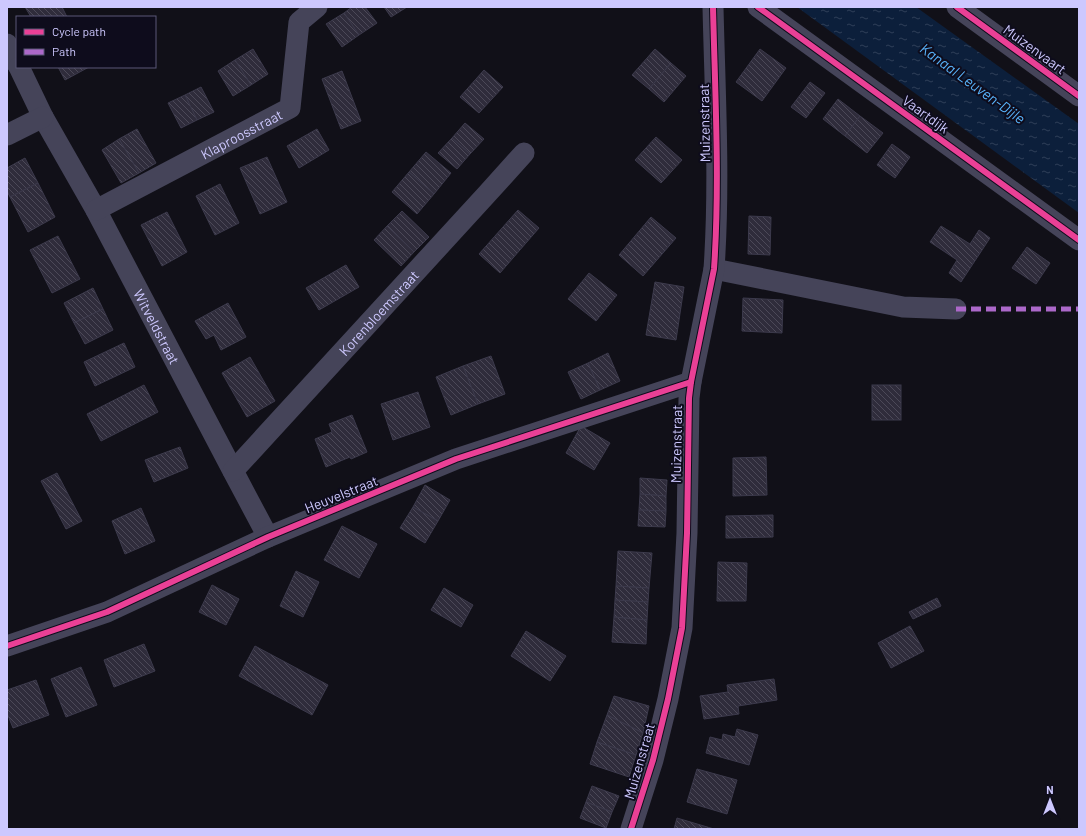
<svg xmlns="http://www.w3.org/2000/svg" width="1086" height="836" font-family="Barlow,sans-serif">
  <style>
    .water { fill: url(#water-ripples) }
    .building { fill: url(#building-back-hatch); stroke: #3c3a4c }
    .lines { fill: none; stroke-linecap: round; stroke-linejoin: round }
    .street { stroke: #454459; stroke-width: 21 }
    .quiet { stroke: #ac68c9; stroke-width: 5; stroke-dasharray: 10 5; stroke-linecap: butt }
    .cycleway-casing { stroke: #0e0c1c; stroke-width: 8 }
    .cycleway { stroke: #ea4096; stroke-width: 6 }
    .labels { text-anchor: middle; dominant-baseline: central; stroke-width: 4; stroke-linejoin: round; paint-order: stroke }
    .street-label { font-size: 14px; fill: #cdc8fe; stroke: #0e0c1c }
    .water-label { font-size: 15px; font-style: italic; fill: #58b3fb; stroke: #0e0c1c }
  </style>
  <defs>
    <pattern id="water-ripples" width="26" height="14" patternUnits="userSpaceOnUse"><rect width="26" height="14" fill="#0c1f3b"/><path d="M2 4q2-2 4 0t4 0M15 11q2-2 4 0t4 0" fill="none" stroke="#2e3e58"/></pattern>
    <pattern id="building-back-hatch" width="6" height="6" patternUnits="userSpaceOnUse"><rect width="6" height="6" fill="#2f2c3b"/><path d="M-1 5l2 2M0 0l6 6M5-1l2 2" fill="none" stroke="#4c4958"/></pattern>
  </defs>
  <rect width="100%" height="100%" fill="#111018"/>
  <path class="water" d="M797 7H916L1079 124V213Z"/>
  <g class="building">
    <path d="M25 7H62L67 17H31Z"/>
    <path d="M352 7H365L377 23 359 35 344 13Z"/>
    <path d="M384 7H407L391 17Z"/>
    <path d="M344 13 359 35 342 47 326 24Z"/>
    <path d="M253 49 268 74 251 85 235 60Z"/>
    <path d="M655 49 671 63 649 89 632 75Z"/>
    <path d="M760 49 786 68 762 101 736 82Z"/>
    <path d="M235 60 251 85 233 96 218 71Z"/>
    <path d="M671 63 686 76 664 102 649 89Z"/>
    <path d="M58 67H89L65 80Z"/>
    <path d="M484 70 503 87 479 113 460 97Z"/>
    <path d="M342 71 361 121 341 129 322 79Z"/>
    <path d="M810 82 825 93 806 118 791 107Z"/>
    <path d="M201 87 214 112 197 120 185 95Z"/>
    <path d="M185 95 197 120 181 128 168 103Z"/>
    <path d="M838 99 860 116 845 136 823 119Z"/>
    <path d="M860 116 883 133 867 153 845 136Z"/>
    <path d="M465 123 484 139 470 154 452 138Z"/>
    <path d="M137 129 156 163 139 173 119 139Z"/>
    <path d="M317 129 329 150 299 168 287 146Z"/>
    <path d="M656 137 682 160 661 183 635 160Z"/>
    <path d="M452 138 470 154 457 169 438 153Z"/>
    <path d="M119 139 139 173 121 183 102 150Z"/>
    <path d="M892 144 910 157 895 178 877 165Z"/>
    <path d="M426 152 451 173 434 194 409 172Z"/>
    <path d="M267 157 287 202 260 214 240 168Z"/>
    <path d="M25 158 38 183 10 197 7 191V168Z"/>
    <path d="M409 172 434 194 417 214 392 192Z"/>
    <path d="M38 183 55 217 28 232 10 197Z"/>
    <path d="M220 184 239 223 215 235 196 196Z"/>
    <path d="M518 210 539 228 500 273 479 254Z"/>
    <path d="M402 211 429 237 414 252 387 226Z"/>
    <path d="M167 212 187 252 162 266 141 225Z"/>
    <path d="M749 216 771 217 770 255 748 254Z"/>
    <path d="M651 217 676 238 643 276 619 255Z"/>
    <path d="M387 226 414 252 401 266 374 240Z"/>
    <path d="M941 226 970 244 979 230 990 238 961 282 949 273 957 260 930 242Z"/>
    <path d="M58 236 80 279 52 293 30 250Z"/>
    <path d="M1027 247 1050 263 1036 284 1012 268Z"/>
    <path d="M346 265 359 287 319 310 306 288Z"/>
    <path d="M589 273 617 295 596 321 568 299Z"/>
    <path d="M655 282 684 287 676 340 646 335Z"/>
    <path d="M93 288 103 309 74 323 64 303Z"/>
    <path d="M743 298 783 300 782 333 742 331Z"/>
    <path d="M228 303 246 337 221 350 214 335 206 339 195 321Z"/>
    <path d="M103 309 113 330 85 344 74 323Z"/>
    <path d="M124 343 135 367 95 386 84 362Z"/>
    <path d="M608 353 620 381 600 390 588 363Z"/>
    <path d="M491 356 505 394 478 404 463 366Z"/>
    <path d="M250 357 275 401 247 417 222 373Z"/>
    <path d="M588 363 600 390 581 399 568 372Z"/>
    <path d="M463 366 478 404 451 415 436 377Z"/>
    <path d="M144 385 158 412 101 441 87 414Z"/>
    <rect x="872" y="385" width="29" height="35"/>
    <path d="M418 392 430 427 393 440 381 404Z"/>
    <path d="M352 415 367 452 351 459 350 457 326 467 315 439 332 432 329 424Z"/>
    <path d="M581 426 610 443 594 470 566 453Z"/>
    <path d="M180 447 188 468 154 482 145 460Z"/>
    <path d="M766 457 767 495 733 496V458Z"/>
    <path d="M57 473 82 521 66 529 41 481Z"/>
    <path d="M640 478 667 480 666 496 640 494Z"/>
    <path d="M425 485 450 500 438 521 413 507Z"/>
    <path d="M640 494 666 496V511L639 510Z"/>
    <path d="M413 507 438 521 425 543 400 528Z"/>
    <path d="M141 508 155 541 125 554 112 521Z"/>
    <path d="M639 510 666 511 665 527 638 526Z"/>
    <path d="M773 515V537L726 538V516Z"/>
    <path d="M342 526 377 544 359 578 324 560Z"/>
    <path d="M618 551 652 553 649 588 616 586Z"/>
    <path d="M718 562 747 563 746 601H717Z"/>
    <path d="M296 571 319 582 303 617 280 606Z"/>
    <path d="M212 585 239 599 226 625 199 612Z"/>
    <path d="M616 586 649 588 648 602 615 600Z"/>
    <path d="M444 588 473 605 461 627 431 610Z"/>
    <path d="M937 598 941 606 913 619 909 612Z"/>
    <path d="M615 600 648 602 647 620 614 617Z"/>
    <path d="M614 617 647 620 646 644 612 642Z"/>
    <path d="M910 626 924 651 891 668 878 643Z"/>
    <path d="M526 631 566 656 550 681 511 656Z"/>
    <path d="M144 644 155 671 114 687 104 660Z"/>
    <path d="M255 646 328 685 312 715 239 676Z"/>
    <path d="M81 667 97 705 66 717 51 679Z"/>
    <path d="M774 679 777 700 738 706 739 714 704 719 700 696 728 692 727 685Z"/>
    <path d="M36 680 49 715 13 728 7 713V690Z"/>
    <path d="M614 696 649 706 643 733 607 715Z"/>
    <path d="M607 715 643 733 636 755 597 742Z"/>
    <path d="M737 729 758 735 749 765 706 753 710 737 722 740 723 734 735 737Z"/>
    <path d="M597 742 636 755 629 777 590 764Z"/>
    <path d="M697 769 737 780 727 814 687 802Z"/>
    <path d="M592 786 619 796 612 812 586 802Z"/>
    <path d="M586 802 612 812 606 828 580 818Z"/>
    <path d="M677 818 714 829H674Z"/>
  </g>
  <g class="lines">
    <g class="street">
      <path d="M758 7 1079 240"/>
      <path d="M957 7 1079 96"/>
      <path d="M7 44 17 64"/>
      <path id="s1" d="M19 67 43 117 96 210 233 471 268 537"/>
      <path d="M7 135 43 117"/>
      <path id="s2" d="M96 210 290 108 299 22 317 7"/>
      <path d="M714 269 903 307 956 309"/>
      <path id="s3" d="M233 471 487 194 524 153"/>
      <path d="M7 646 107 612 268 537 456 459 691 382"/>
      <path d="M631 829 653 760 668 699 682 628 687 533 689 398 691 382 714 269C720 182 715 94 713 7"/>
    </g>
    <path class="quiet" d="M956 309H1079"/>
    <g class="cycleway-casing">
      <g id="cycleway">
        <path d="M758 7 1079 240"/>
        <path d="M957 7 1079 96"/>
        <path d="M7 646 107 612 268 537 456 459 691 382"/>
        <path d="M631 829 653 760 668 699 682 628 687 533 689 398 691 382 714 269C720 182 715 94 713 7"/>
      </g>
    </g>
    <use href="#cycleway" class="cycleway"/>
  </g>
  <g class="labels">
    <g class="street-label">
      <text transform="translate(1035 49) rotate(36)">Muizenvaart</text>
      <text transform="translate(926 114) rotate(36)">Vaartdijk</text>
      <text transform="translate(704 123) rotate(-91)">Muizenstraat</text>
      <text stroke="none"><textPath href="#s2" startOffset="164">Klaproosstraat</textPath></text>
      <text stroke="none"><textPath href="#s3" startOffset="215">Korenbloemstraat</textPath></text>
      <text stroke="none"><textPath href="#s1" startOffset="294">Witveldstraat</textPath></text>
      <text transform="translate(676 444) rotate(-89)">Muizenstraat</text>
      <text transform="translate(341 494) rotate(-22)">Heuvelstraat</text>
      <text transform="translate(639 761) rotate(-74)">Muizenstraat</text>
    </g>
    <g class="water-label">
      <text transform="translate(973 83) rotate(36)">Kanaal Leuven-Dijle</text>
    </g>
  </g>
  <rect width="1086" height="836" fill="none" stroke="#cdc8fe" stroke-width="16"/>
  <rect x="16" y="16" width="140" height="52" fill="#0e0c1c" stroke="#5a5776"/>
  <rect x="24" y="29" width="20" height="6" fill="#ea4096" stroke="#5a5776"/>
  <text x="52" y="36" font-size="12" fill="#cdc8fe">Cycle path</text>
  <rect x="24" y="49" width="20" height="6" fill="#ac68c9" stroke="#5a5776"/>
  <text x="52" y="56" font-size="12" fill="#cdc8fe">Path</text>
  <g transform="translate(1050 800)" stroke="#0e0c1c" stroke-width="3" paint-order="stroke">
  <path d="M0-3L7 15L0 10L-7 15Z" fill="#cdc8fe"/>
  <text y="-6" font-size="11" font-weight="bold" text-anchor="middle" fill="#cdc8fe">N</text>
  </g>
</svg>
